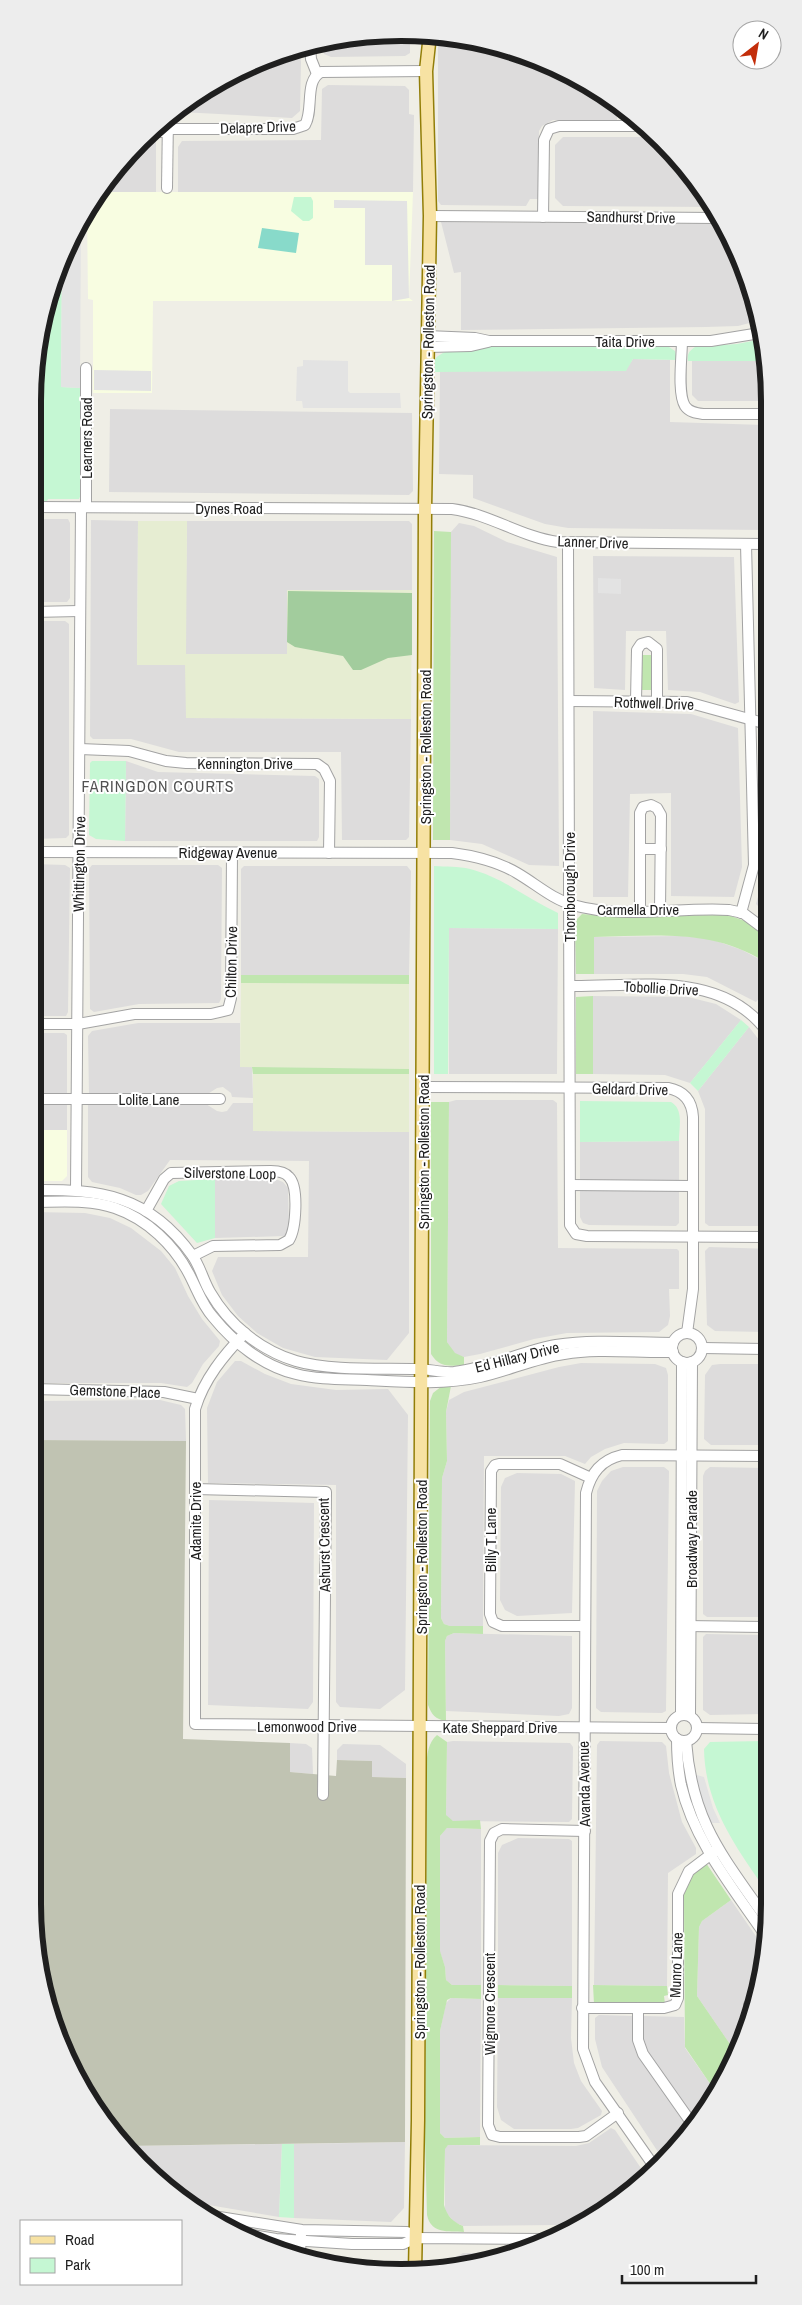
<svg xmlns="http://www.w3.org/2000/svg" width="802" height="2305" font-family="'Archivo Narrow',sans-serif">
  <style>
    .residential { fill: #dddcdc }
    .education { fill: #f8fde1 }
    .construction { fill: #c0c3b2 }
    .farmland { fill: #e6edd2 }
    .grass { fill: #c0e6af }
    .forest { fill: #a2cc9d }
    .park { fill: #c5f7d3 }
    .pitch { fill: #88daca }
    .parking { fill: #e3e3e3 }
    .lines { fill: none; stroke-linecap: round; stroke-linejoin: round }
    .minor-casing { stroke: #a3a3a3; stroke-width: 12 }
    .major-casing { stroke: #927e08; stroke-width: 15 }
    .minor { stroke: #fff; stroke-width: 10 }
    .major { stroke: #f7e2a3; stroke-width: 12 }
    .labels { text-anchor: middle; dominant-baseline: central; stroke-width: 4; stroke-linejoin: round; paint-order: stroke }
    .street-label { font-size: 15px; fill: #1f1f1f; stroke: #fff }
    .neighbourhood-label { font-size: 16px; letter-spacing: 1px; fill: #525252; stroke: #fff }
    .rim { fill: none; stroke: #1f1f1f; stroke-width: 6 }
  </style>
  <rect width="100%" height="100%" fill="#efeee6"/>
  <g class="residential">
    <path d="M410 34V53L405 56 331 57 324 54 321 43 353 36Z"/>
    <path d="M442 36 496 45 585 82 621 111 617 115V120H553L542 126 539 131 538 199H530L526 206 441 205 438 201V40Z"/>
    <path d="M299 48 301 62 300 111 292 118 181 112V107L217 82 282 52Z"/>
    <path d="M328 85 405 86 409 90V114L414 115 413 192H178V147L182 141 321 140 322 89Z"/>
    <path d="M156 126V192H99L108 177Z"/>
    <path d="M563 137H653L678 158 710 207 563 206 555 198V145Z"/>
    <path d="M441 222 722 224 732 238 757 321 738 326 706 327 461 330V272L454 273Z"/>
    <path d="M633 359 670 360V422L766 425 767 530 568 528 545 524 473 498V475L439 474 440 371H625Z"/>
    <path d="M692 361H766V401H698L692 395Z"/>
    <path d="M110 409 412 413 413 491 409 495 109 492Z"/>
    <path d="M33 519H68L70 523V598L67 602H33Z"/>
    <path d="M91 520 138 521 137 665H186V718L411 719 409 837 406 840H342L341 752H179L131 739H93L90 736Z"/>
    <path d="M187 521H409L412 524V590H287V654H185Z"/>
    <path d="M459 523 474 526 507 542 557 557 559 866 529 865 482 844 450 840 451 532Z"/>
    <path d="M593 556 734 557 739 702 735 704 700 692 668 690 666 631H626L625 690 594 688Z"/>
    <path d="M761 557H767V712L763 711 759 561Z"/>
    <path d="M33 621H65L69 624V835L66 838 33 839Z"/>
    <path d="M593 711 691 714 738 728 742 867 734 897 671 896V793L630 794 628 897H593Z"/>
    <path d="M126 761 158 772 315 776 319 779V837L317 841H125Z"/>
    <path d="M764 774H767V915L756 904 766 868Z"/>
    <path d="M33 864 65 865 70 868 68 1012 66 1016H33Z"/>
    <path d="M92 865H218L222 868 221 999 219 1003 139 1004 94 1012 90 1009 89 869Z"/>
    <path d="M244 866H407L411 871 409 975H241V869Z"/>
    <path d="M449 928 558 929 557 1074H449Z"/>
    <path d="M683 936 711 939 742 950 759 959 768 964V987L756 1002 707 977 683 974H594L593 937Z"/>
    <path d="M593 996 688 997 716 1004 741 1020 690 1083 665 1075 593 1074Z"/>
    <path d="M138 1023H240V1067H252L253 1098 232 1097 231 1093 223 1087 217 1088 206 1095H89L88 1036 92 1031Z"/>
    <path d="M749 1027 763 1045 768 1055V1226H709L705 1223V1109L698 1091Z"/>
    <path d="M33 1033H64L67 1035V1095L33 1094Z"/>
    <path d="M456 1100H553L557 1103 558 1248 677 1249 679 1251V1289H669L670 1316 668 1325 659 1332 567 1333 534 1339 480 1354 464 1357 455 1354 447 1342 449 1102Z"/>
    <path d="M233 1103H253V1131L409 1132V1333L387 1360 315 1357 283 1348 257 1333 238 1316 222 1295 212 1271 218 1257H308L309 1161 170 1160 148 1191 141 1195H136L120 1188 92 1182 88 1177V1104H206L217 1111 222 1112 227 1111Z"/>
    <path d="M32 1104H67V1130H33Z"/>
    <path d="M679 1141V1223L676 1226 589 1225 583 1223 580 1217V1142Z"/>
    <path d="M215 1179 278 1180 283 1182 288 1188 289 1229 285 1236 215 1238Z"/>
    <path d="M33 1212 85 1213 110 1218 131 1228 161 1251 175 1268 188 1296 202 1319 220 1341 219 1346 203 1364 192 1383 187 1387 161 1383H33Z"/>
    <path d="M709 1247 768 1249V1332L715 1331 707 1325 705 1251Z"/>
    <path d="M235 1361H241L265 1374 291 1384 336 1390 388 1389 408 1415 405 1690 380 1709 340 1707 336 1702V1485L208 1483 207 1408 217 1382Z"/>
    <path d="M581 1363 655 1364 666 1368 668 1375V1441L664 1444 624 1443 605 1449 591 1457 585 1464 565 1456H484L483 1626H450L444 1624 441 1618 442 1478 447 1461 446 1412 449 1400 464 1392 559 1367Z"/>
    <path d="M720 1364H768L769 1445H711L704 1439 705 1375 712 1365Z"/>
    <path d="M160 1400 181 1405 185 1409 186 1441 33 1440 32 1401Z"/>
    <path d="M623 1467H664L669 1471 666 1711 662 1713 601 1712 596 1708 597 1491 602 1481 611 1471Z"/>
    <path d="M710 1467 769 1468V1617H707L703 1614V1476L705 1471Z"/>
    <path d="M517 1473 561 1474 575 1481 572 1613 517 1616 505 1610 500 1600 501 1487 505 1478Z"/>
    <path d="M209 1500 314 1503 313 1702 308 1709 208 1705Z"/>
    <path d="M454 1633 572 1636V1708L569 1714 559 1716 446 1711 445 1641 447 1636Z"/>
    <path d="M706 1634 769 1635V1714L710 1715 703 1710V1637Z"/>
    <path d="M453 1741 570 1743 573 1747 572 1819 569 1822 453 1821 448 1819 446 1815 447 1742Z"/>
    <path d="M600 1741 662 1742 666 1746 669 1773 682 1822 696 1848V1854L668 1873 667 1986 594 1985 597 1745Z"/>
    <path d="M290 1743 306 1744 312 1748 313 1774 290 1772Z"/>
    <path d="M343 1744 380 1745 406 1764V1778L372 1777V1761L337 1760V1750Z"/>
    <path d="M447 1828 481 1829V1985H452L446 1980 445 1967 440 1952V1836Z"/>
    <path d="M518 1838 569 1839 572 1841V1986L498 1985V1853L502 1845Z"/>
    <path d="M731 1900 764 1948 757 1999 734 2050 697 1996 699 1927 702 1921Z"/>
    <path d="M451 1998 481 1999 480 2137 445 2138 440 2133V2031L446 2003Z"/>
    <path d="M498 1998H572L571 2038 574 2063 581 2081 602 2111 601 2115 578 2128 571 2129H514L501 2120 497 2107Z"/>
    <path d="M599 2015 633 2016V2042L641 2057 687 2125 694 2120 652 2059 642 2039 643 2016 684 2017 685 2048 715 2091 707 2109 664 2161 602 2067 595 2039V2018Z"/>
    <path d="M611 2128 615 2130 647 2177 606 2210 584 2220 557 2225 463 2226 454 2222 445 2211V2148L448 2145 576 2146 589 2143Z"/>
    <path d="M405 2142 404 2208 391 2222 294 2218V2144Z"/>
    <path d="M282 2144 279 2217 185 2201 176 2196 124 2146Z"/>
    <path d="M463 2253H511L496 2260 445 2269 446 2263Z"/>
  </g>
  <g class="education">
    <path d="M99 192H413L409 298 413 301H153L152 393H93V300L88 299 87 212Z"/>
    <path d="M33 1130H67V1176L62 1181H33Z"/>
  </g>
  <path class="construction" d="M32 1440 186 1441 183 1739 290 1743V1772L336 1776 337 1760 372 1761V1777L406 1778 405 2142 124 2146 60 2045 40 1976 32 1904Z"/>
  <g class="farmland">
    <path d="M138 521H187L186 654H287V590H412L411 719 186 718 185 665H137Z"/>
    <path d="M241 983 409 984V1069L240 1067Z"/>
    <path d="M253 1074H409V1132L253 1131Z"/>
  </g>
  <g class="grass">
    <path d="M434 531 451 532 450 840H433Z"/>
    <path d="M641 655H653V690H640Z"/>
    <path d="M582 914 605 916 728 915 745 921 768 938V964C715 928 654 936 594 937V974H576L575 921Z"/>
    <path d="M241 975H409V984L241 983Z"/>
    <path d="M593 996V1074H576V997Z"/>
    <path d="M252 1067 409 1069V1074H253Z"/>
    <path d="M431 1102H449L447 1342 455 1353 464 1357V1365C449 1366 440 1368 431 1354Z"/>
    <path d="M442 1386H451L446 1412 447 1461 442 1478 441 1618 444 1624 450 1626H483V1634L454 1633 447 1636 445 1641 446 1721C435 1719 432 1715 428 1705L430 1401 433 1393Z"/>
    <path d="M437 1735 447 1742 446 1815 453 1821 480 1820 481 1829 447 1828 440 1836V1951L445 1967 446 1980 452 1985H481V1999L451 1998 447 2000 440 2031V2133L445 2138 480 2137V2145H448L445 2149 444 2205C447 2216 453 2222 463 2226L464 2232C448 2231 431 2234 427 2215L425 2140 427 1783C427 1767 424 1746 437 1735Z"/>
    <path d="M706 1863 731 1900 702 1921 699 1927 697 1996 734 2050 715 2091 685 2047 684 1904H682C682 1884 691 1875 706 1863Z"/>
    <path d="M498 1985 572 1986V1998H498Z"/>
    <path d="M593 1985 667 1986 668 1995 664 1996 665 2004H594Z"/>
  </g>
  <path class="forest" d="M288 591 412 593V655L388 658 361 670H353L343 656 295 647 287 642Z"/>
  <g class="park">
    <path d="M294 197H311L313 201V218L309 221H303L291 211Z"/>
    <path d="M62 261 61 387 82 388V492L79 499H48L47 501H33V401L45 306Z"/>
    <path d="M762 339 766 361H688C687 354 689 351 695 347L737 344Z"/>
    <path d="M490 347H669L675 351 677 360 633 359 626 371 435 372V359C447 345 472 351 490 347Z"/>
    <path d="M92 761H126L125 841 96 839 89 835 90 763Z"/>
    <path d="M434 866C446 867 458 866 470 869 502 877 528 899 558 913V929L449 928 448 1074H434Z"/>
    <path d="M741 1020 749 1027 698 1091 690 1083Z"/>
    <path d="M580 1101 671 1102C684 1109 679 1128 679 1141L580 1142Z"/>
    <path d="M215 1179V1238L197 1243 161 1204 169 1186 179 1181Z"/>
    <path d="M769 1741V1895C738 1850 705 1807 704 1749L710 1742Z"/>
    <path d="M282 2144H294V2218L279 2217Z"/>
  </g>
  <g class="pitch">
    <path d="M262 228 299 233 296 253 258 248Z"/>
    <path d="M44 310V394H33Z"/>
  </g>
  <g class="parking">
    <path d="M334 200 407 201 409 298 392 301V265H365V208H334Z"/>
    <path d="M81 221 80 388 61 387 62 261 70 238Z"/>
    <path d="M303 360 348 361V391L350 393H400L401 408H303L302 401H296L297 367 303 366Z"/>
    <path d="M94 370 151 371V391L94 390Z"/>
    <path d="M598 578 621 579V594L598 593Z"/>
    <path d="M693 1774 704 1777 713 1808 720 1823H708Z"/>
  </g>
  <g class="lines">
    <g class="minor-casing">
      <g id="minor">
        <path d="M310 46 311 59 317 74"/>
        <path d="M168 129H293L305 125C314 110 304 81 321 72L426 71"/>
        <path d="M151 132H168"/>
        <path d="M167 188 168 117"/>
        <path d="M430 216 718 218"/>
        <path d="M543 217 544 140 549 129 559 126H639"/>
        <path d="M427 336 475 338 489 341H711L760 333"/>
        <path d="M682 341C682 356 677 393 685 406 689 412 696 413 703 414H766"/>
        <path d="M427 347 471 346 488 342"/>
        <path d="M86 368V507"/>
        <path d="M32 507 452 509C490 514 521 537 558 542L767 544"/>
        <path d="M568 543 570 1225 576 1234 587 1236 768 1237"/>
        <path d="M32 612 79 611"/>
        <path d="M569 701 687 702 767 724"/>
        <path d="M636 701 637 650 641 644 648 642 657 649V702"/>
        <path d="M80 749 129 751 166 761 186 763 317 764 324 769 330 781 329 853"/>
        <path d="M640 849H661"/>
        <path d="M32 852 452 853C475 856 497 861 517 873 536 884 552 899 573 905 621 919 679 907 729 910L743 913 767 931"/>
        <path d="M640 911V813L643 807 651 805 657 808 661 815 660 910"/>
        <path d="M741 913 754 865 746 544"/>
        <path d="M570 986C637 987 722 969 768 1033"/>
        <path d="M32 1024H78L134 1014H211L228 1010 231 998 232 853"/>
        <path d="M423 1087 668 1088C684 1091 692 1101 693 1117V1289L687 1333"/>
        <path d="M32 1099H220"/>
        <path d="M570 1185 692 1186"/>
        <path d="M32 1190C100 1189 149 1195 192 1255 200 1266 203 1280 210 1292 229 1325 260 1350 296 1361 330 1371 381 1368 417 1369 429 1369 442 1373 454 1372 490 1368 522 1351 556 1345 595 1339 635 1343 673 1343"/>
        <path d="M76 1190 81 508"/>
        <path d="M32 1202C59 1202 89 1199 115 1208 147 1219 174 1245 189 1274 197 1289 202 1305 213 1317 234 1343 263 1366 296 1374 319 1380 343 1379 367 1380 405 1382 443 1385 480 1377 508 1371 535 1358 564 1354 599 1348 637 1353 673 1352"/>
        <path d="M146 1211 164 1179 171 1173 271 1171C277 1171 285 1172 289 1177 299 1187 296 1229 289 1240L280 1245 213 1246 193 1256"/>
        <path d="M245 1333C224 1355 204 1379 195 1409V1724L671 1728"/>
        <circle cx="687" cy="1348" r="15"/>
        <path d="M703 1348 768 1349"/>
        <path d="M32 1389 164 1392 198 1399"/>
        <path d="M195 1489 326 1492 323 1795"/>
        <path d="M585 1626H502L493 1622 490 1614 491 1471 495 1465 499 1464H560L591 1478"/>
        <path d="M685 1626 769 1627"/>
        <circle cx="684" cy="1728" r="13"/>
        <path d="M681 1715 682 1362"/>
        <path d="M690 1716 692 1362"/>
        <path d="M697 1728 769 1729"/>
        <path d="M677 1739C677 1754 678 1770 681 1785 694 1841 733 1888 765 1935"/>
        <path d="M686 1741C692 1823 723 1856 767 1920"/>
        <path d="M585 1831 502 1829 494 1833 490 1841 488 2125 492 2135 500 2137H579L586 2136 618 2113"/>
        <path d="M749 2005 752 2010"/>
        <path d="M582 2008H664L675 2005 678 1998V1894L689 1871 718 1849"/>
        <path d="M638 2008V2040L643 2054 688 2118"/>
        <path d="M656 2169 595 2082 583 2049 586 1493C591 1473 601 1460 622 1455L769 1456"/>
        <path d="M207 2215 302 2230 407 2232 416 2238"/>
        <path d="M234 2232 276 2239 352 2244H403L416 2238 543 2239"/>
        <path d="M300 2253 301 2234"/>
      </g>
    </g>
    <g class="major-casing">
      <path id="major" d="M415 2271 418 2120 425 509 430 216 426 71 430 34"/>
    </g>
    <use href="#minor" class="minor"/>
    <use href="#major" class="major"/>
  </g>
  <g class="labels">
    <g class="street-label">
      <text transform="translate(258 127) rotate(-2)">Delapre Drive</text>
      <text transform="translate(631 217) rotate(1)">Sandhurst Drive</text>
      <text x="625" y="341">Taita Drive</text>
      <text transform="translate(428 342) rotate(-89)">Springston - Rolleston Road</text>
      <text transform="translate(86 438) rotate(-90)">Learners Road</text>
      <text x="229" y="508">Dynes Road</text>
      <text transform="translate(593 542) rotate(2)">Lanner Drive</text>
      <text transform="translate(654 703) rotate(2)">Rothwell Drive</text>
      <text transform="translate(425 747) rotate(-90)">Springston - Rolleston Road</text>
      <text x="245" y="763">Kennington Drive</text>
      <text x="228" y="852">Ridgeway Avenue</text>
      <text transform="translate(79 864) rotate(-89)">Whittington Drive</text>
      <text transform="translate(569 887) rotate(-90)">Thornborough Drive</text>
      <text x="638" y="909">Carmella Drive</text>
      <text transform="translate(231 962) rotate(-89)">Chilton Drive</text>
      <text transform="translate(661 988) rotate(3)">Tobollie Drive</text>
      <text transform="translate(630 1089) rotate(1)">Geldard Drive</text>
      <text x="149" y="1099">Lolite Lane</text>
      <text transform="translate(423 1152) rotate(-90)">Springston - Rolleston Road</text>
      <text transform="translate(230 1173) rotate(1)">Silverstone Loop</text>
      <text transform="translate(517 1357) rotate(-14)">Ed Hillary Drive</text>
      <text transform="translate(115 1391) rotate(2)">Gemstone Place</text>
      <text transform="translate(195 1521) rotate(-90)">Adamite Drive</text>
      <text transform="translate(691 1539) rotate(-90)">Broadway Parade</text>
      <text transform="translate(490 1540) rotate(-90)">Billy T Lane</text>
      <text transform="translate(324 1545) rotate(-91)">Ashurst Crescent</text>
      <text transform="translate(421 1557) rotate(-90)">Springston - Rolleston Road</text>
      <text x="307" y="1726">Lemonwood Drive</text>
      <text x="500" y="1727">Kate Sheppard Drive</text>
      <text transform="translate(584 1784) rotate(-91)">Avanda Avenue</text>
      <text transform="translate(419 1962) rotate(-90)">Springston - Rolleston Road</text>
      <text transform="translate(676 1965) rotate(-88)">Munro Lane</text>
      <text transform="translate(489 2004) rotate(-90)">Wigmore Crescent</text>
    </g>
    <g class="neighbourhood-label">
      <text x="158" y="786">FARINGDON COURTS</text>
    </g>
  </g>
  <path d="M0 0H802V2305H0ZM401 41H401A360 360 0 0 1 761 401V1904A360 360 0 0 1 401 2264H401A360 360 0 0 1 41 1904V401A360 360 0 0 1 401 41Z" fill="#ededed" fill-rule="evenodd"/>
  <path class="rim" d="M401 41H401A360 360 0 0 1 761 401V1904A360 360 0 0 1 401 2264H401A360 360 0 0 1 41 1904V401A360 360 0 0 1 401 41Z"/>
  <rect x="20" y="2220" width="162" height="65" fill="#ffffff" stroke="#a5a5a5"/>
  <rect x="30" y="2236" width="25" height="8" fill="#f7e2a3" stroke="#a5a5a5"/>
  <text x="65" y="2245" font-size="15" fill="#1f1f1f">Road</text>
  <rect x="30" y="2258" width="25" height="15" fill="#c5f7d3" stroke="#a5a5a5"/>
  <text x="65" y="2270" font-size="15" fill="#1f1f1f">Park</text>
  <g transform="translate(757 45) rotate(31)"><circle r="24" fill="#ffffff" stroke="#a5a5a5"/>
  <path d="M0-4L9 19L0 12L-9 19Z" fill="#c32e0b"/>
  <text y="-8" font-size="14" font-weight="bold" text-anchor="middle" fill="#1f1f1f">N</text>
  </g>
  <path d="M622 2275v8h134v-8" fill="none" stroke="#1f1f1f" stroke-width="2.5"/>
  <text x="630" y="2275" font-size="15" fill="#1f1f1f" stroke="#ffffff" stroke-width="4" paint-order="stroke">100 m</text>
</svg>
